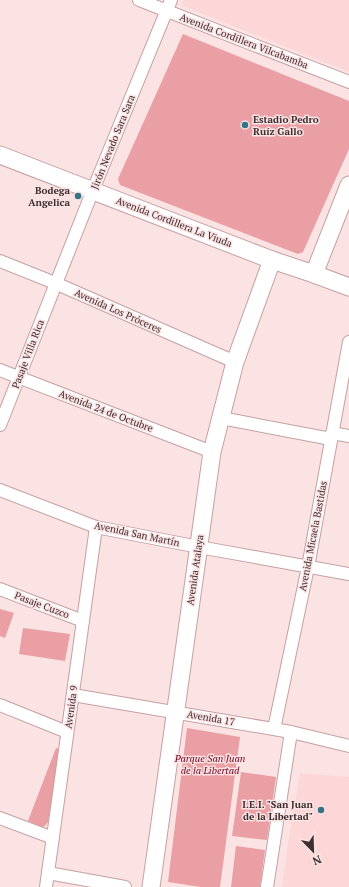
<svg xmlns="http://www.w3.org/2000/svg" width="349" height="887" font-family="'PT Serif',serif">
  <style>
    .built { fill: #fdd6d8 }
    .green { fill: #e99fa3 }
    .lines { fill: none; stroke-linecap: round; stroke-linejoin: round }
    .street-casing { stroke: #c6a0a2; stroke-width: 14 }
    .secondary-casing { stroke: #c6a0a2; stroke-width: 19 }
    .street { stroke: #fff; stroke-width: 12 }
    .secondary { stroke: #fff; stroke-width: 17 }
    .poi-dot { fill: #337586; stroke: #fbe2e3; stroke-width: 1.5 }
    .labels { text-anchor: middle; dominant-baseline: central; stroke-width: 3; stroke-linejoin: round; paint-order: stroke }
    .street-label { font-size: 10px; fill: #3d2e2f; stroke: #fbe2e3 }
    .poi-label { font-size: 10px; font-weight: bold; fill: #3d2e2f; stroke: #fbe2e3; text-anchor: end }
    .park-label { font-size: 10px; font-style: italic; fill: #6d0220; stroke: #fbe2e3 }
  </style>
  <rect width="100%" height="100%" fill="#fbe2e3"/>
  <g class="built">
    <path d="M184 0H349V72L181 5Z"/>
    <path d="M300 773 349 777V887H282L288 843Z"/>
  </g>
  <g class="green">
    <path d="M183 34 349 101V149L303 252 298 254 120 185 118 179Z"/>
    <path d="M0 609 14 613 5 638 0 636Z"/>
    <path d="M23 628 70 634 65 661 19 654Z"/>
    <path d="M187 728 240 737 220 887H201L168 882Z"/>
    <path d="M56 748 60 749 48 822 45 826 42 827 28 821Z"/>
    <path d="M241 772 276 777 267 840 232 836Z"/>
    <path d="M236 846 265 850 260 887H231Z"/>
  </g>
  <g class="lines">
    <g class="street-casing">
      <g id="street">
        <path d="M139 0 349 82"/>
        <path d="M0 261 55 283 235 362"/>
        <path d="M0 370 212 452"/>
        <path d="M221 418 331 439"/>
        <path d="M0 425 91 195 171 0"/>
        <path d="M332 433 349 436"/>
        <path d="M0 490 96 527 199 547 349 574"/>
        <path d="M0 589 83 621"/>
        <path d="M73 695 291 732 349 746"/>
        <path d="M0 705 67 732"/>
        <path d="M274 729 308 567 349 342"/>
        <path d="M0 818 53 838"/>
        <path d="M48 873 125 887"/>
        <path d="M46 887 96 527"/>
        <path d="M267 887 291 732"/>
      </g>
    </g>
    <g class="secondary-casing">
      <g id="secondary">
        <path d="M0 155 272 260 314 274 349 287"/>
        <path d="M314 274 349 185"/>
        <path d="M151 887 212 452 235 362 272 260"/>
      </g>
    </g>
    <use href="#street" class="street"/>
    <use href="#secondary" class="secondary"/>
  </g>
  <g class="poi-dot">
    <circle cx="245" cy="125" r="4"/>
    <circle cx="78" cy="196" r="4"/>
    <circle cx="321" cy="810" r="4"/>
  </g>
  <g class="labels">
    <g class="street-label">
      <text transform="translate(244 41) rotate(21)">Avenida Cordillera Vilcabamba</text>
      <text transform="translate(113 142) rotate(-68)">Jirón Nevado Sara Sara</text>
      <text transform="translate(174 222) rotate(21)">Avenida Cordillera La Viuda</text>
      <text transform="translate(118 311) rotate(24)">Avenida Los Próceres</text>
      <text transform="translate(28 354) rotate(-69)">Pasaje Villa Rica</text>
      <text transform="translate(106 411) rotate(21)">Avenida 24 de Octubre</text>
      <text transform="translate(137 534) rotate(12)">Avenida San Martín</text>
      <text transform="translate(313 536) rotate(-79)">Avenida Micaela Bastidas</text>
      <text transform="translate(195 570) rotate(-82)">Avenida Atalaya</text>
      <text transform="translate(42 605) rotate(21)">Pasaje Cuzco</text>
      <text transform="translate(71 707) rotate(-82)">Avenida 9</text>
      <text transform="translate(211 718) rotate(10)">Avenida 17</text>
    </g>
    <g class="poi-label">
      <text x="253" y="119" text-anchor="start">Estadio Pedro<tspan x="253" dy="12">Ruíz Gallo</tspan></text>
      <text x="70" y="190">Bodega<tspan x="70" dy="12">Angelica</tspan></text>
      <text x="313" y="804">I.E.I. "San Juan<tspan x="313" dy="12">de la Libertad"</tspan></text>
    </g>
    <g class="park-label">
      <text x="210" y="758">Parque San Juan<tspan x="210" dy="12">de la Libertad</tspan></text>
    </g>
  </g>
  <g transform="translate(313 851) rotate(157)" stroke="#fbe2e3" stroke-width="3" paint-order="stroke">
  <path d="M0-3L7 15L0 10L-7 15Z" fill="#3d2e2f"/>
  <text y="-6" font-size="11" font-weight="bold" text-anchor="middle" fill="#3d2e2f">N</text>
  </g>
</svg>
